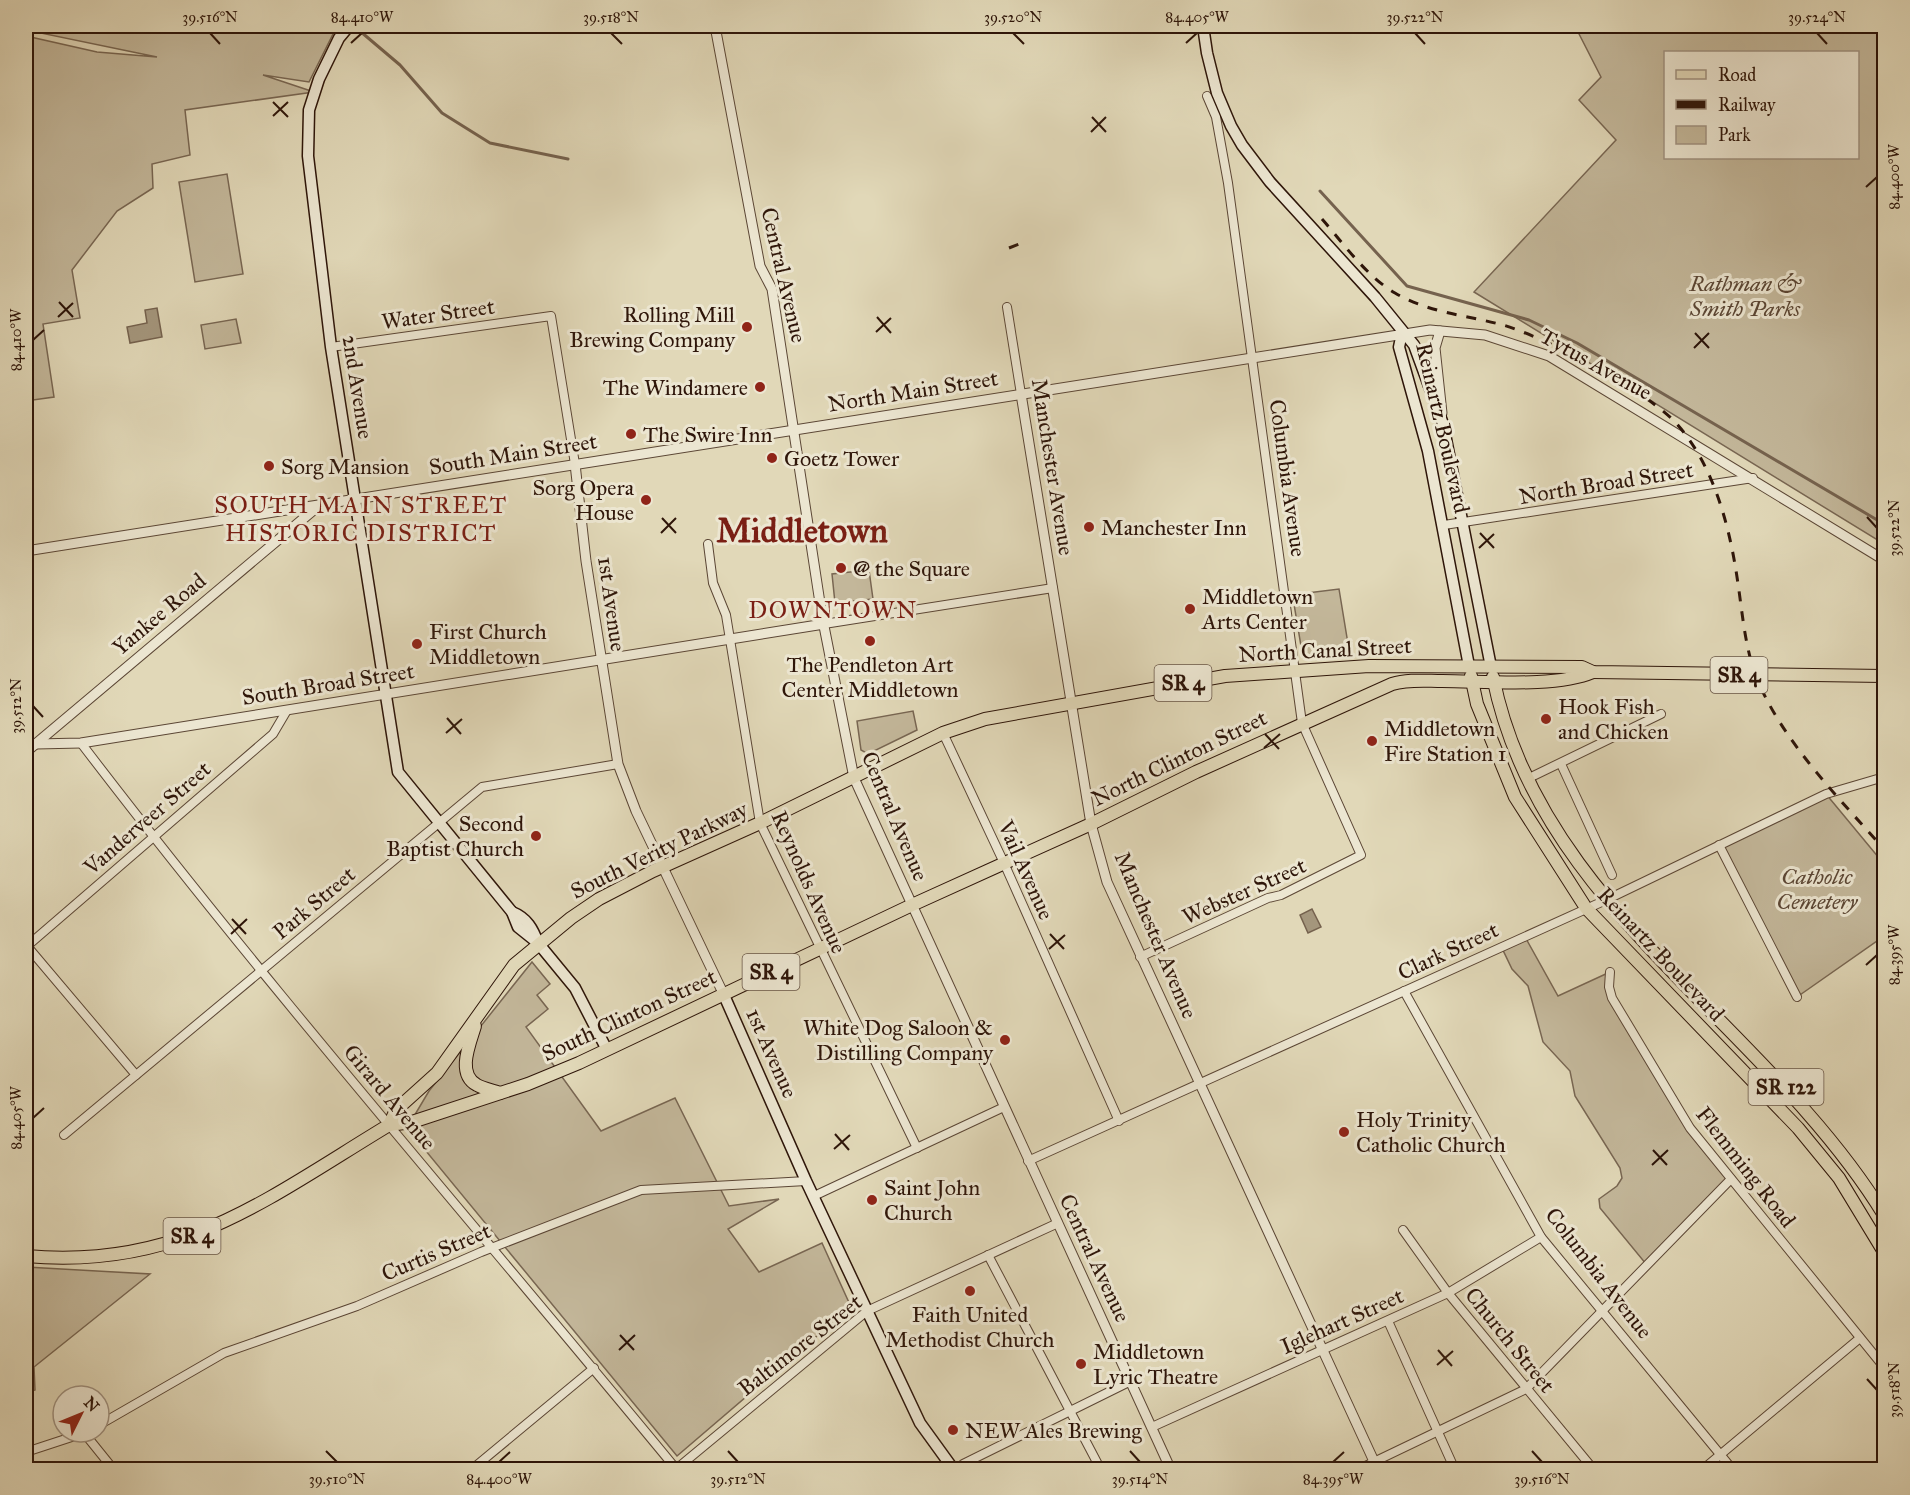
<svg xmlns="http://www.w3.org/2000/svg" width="1910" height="1495" font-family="'IM FELL Great Primer',serif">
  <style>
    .green { fill: #c3b79a; stroke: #786652; stroke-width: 1.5; fill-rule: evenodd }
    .water { fill: #a4967c; stroke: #75624e; stroke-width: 1.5 }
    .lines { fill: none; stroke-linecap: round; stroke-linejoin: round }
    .stream { stroke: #75624e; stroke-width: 3 }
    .minor-casing { stroke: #5b4635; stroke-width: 10 }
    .tertiary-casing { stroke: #5b4635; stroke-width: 11 }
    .secondary-casing { stroke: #2e1509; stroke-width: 13 }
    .primary-casing { stroke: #2e1509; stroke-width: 14 }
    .minor { stroke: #ece6d1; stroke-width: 8 }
    .tertiary { stroke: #ece6d1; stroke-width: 9 }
    .secondary { stroke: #ece6d1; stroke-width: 10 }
    .primary { stroke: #e1d8b8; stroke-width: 12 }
    .rail { stroke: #2e1509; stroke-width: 3; stroke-dasharray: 10 10; stroke-linecap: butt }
    .ticks { fill: none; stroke: #2e1509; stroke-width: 2 }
    .poi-dot { fill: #8f2418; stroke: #ece6d1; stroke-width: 2 }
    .labels { text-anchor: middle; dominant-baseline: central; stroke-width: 6; stroke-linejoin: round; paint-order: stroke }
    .shield { fill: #ece6d1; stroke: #675445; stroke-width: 1.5 }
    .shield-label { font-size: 21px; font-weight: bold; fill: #2e1509 }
    .street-label { font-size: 22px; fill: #2e1509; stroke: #ece6d1 }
    .park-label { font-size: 22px; font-style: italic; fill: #5b4634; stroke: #ece6d1 }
    .poi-label { font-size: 22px; fill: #2e1509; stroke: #ece6d1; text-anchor: start }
    .neighbourhood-label { font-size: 24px; letter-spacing: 1.5px; fill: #7a1f14; stroke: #ece6d1 }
    .town-label { font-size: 34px; font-weight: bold; fill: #7a1f14; stroke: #ece6d1 }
    .neatline { fill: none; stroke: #2e1509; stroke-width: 2 }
    .ticks-label { font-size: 15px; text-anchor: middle; fill: #2e1509 }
  </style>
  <rect width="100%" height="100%" fill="#e1d8b8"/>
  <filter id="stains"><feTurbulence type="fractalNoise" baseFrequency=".00333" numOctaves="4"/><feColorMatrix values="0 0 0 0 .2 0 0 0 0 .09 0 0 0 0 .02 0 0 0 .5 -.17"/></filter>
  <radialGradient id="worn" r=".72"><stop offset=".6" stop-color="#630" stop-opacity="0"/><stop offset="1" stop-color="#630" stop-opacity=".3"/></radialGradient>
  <g class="green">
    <path d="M26 26H337L309 82 263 75 314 92 185 110 190 155 152 164 153 188 117 211 72 270 80 318 43 324 54 397 26 401V36L97 52 157 57 26 30Z"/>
    <path d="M1575 26H1884V544L1474 292 1616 140 1579 100 1601 77ZM1666 52H1858V158H1666Z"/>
    <path d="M227 174 243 274 195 282 179 182Z"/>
    <path d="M236 319 241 343 205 349 201 325Z"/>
    <path d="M869 570 873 599 835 603 832 574Z"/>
    <path d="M1339 589 1350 656 1303 658 1293 598 1299 594Z"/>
    <path d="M913 711 917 730 868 754 861 750 857 721Z"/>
    <path d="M1826 794 1884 864V936L1797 997 1719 845Z"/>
    <path d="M1524 935 1558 996 1610 972 1609 987 1690 1128 1731 1179 1646 1264 1600 1208 1599 1199 1617 1186 1622 1178 1620 1168 1575 1096 1570 1071 1543 1042 1528 986 1512 969 1501 946Z"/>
    <path d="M532 962 550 984 537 995 548 1009 526 1027 601 1131 675 1098 729 1206 779 1199 728 1229 759 1272 822 1243 851 1307 677 1456 407 1128 429 1091Z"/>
    <path d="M26 1267 150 1274 34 1367 35 1390 26 1393Z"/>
  </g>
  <g class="water">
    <path d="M157 308 162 337 130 343 127 327 147 323 145 310Z"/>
    <path d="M1312 909 1321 927 1308 933 1300 915Z"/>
  </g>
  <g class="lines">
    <g class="stream">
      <path d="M354 26 400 65 442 113 490 143 568 159"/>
      <path d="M1320 191 1407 286 1529 320 1577 343 1884 524"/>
    </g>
    <g class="minor-casing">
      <g id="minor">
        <path d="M1007 307 1021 394"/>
        <path d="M331 347 551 316 575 464"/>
        <path d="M1444 525 1753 478"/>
        <path d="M708 544 713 583 726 615 760 823 917 1148"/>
        <path d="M824 624 1053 588"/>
        <path d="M943 733 1004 863 1119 1121"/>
        <path d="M81 743C271 992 478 1228 677 1470"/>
        <path d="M1561 764 1612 875"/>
        <path d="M1527 779 1661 714"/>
        <path d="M1719 845 1797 997"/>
        <path d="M27 946 136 1075"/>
        <path d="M26 947 273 734 286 712"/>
        <path d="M1140 957 1268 898 1281 895 1361 855 1302 723 1228 183 1216 117 1207 96"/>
        <path d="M1610 972 1609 987 1612 998 1690 1128 1884 1367"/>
        <path d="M1404 991 1541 1237 1733 1470"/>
        <path d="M64 1135 482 787 618 764"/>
        <path d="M1028 1161 1606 900 1826 794 1884 777"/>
        <path d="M814 1196 1004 1107"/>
        <path d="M1403 1230 1448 1293 1594 1470"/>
        <path d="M988 1255 1101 1470"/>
        <path d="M1388 1321 1455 1470"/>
        <path d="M99 1425 224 1353 357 1306 481 1252 641 1190 806 1181"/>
        <path d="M1152 1427 1448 1293 1541 1237"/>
        <path d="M85 1434 114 1470"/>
        <path d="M26 1452 87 1432"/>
        <path d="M471 1470 594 1368"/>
        <path d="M675 1470 867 1311 1058 1223"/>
        <path d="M957 1470 963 1464 1131 1381"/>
        <path d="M1357 1470 1526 1389 1731 1179"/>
        <path d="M1702 1470 1860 1338"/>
      </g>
    </g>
    <g class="tertiary-casing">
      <g id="tertiary">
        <path d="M715 26 760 266 772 289 822 616 854 778 1171 1470"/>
        <path d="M1440 331 1435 348 1442 413"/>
        <path d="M1021 394 1091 824 1107 882 1378 1470"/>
        <path d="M575 464 586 561 618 764 636 811 723 993"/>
        <path d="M26 551 1430 330 1485 335 1549 356 1884 560"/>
        <path d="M36 744 81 743 824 624"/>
        <path d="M26 752 316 508"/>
      </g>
    </g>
    <g class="secondary-casing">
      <g id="secondary">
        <path d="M349 26 339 38 319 79 309 110 308 156 331 347 398 772 512 912 518 927 538 943 575 988 606 1048"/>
        <path d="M1203 26 1207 53 1217 93 1231 126 1242 145 1270 182 1375 297 1414 345 1443 424 1491 667"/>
        <path d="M1402 333 1399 347 1428 451 1469 666"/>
        <path d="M512 912C527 918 533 929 538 943"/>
        <path d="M723 993 806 1181 920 1423 954 1470"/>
      </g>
    </g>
    <g class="primary-casing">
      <g id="primary">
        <path d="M1471 676 1477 704 1515 797 1586 908 1798 1128 1839 1178 1884 1252"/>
        <path d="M1493 677C1539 908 1768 1025 1884 1215"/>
        <path d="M475 1026C470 1043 456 1074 477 1085 484 1089 493 1090 500 1093"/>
        <path d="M389 1125 412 1122 528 1084 579 1063 912 905 1091 824 1196 772 1392 684C1408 679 1426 681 1442 681 1485 681 1555 688 1593 672"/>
        <path d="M26 1256C179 1270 265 1200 389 1125L396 1110 437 1073 514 965 571 918 599 899 653 871 760 823 943 733 985 719 1225 676 1369 666 1582 667 1593 672 1884 676"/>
      </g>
    </g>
    <use href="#minor" class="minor"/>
    <use href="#tertiary" class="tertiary"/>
    <use href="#secondary" class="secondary"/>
    <use href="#primary" class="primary"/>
    <g class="rail">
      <path d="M1322 219C1344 244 1366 276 1395 293 1429 313 1466 315 1503 325 1547 338 1645 390 1676 423 1713 464 1729 524 1737 577 1742 609 1744 640 1754 671 1778 737 1838 797 1884 849"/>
      <path d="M1009 248 1024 242"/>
    </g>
  </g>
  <path class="ticks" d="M210 33 220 44M611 33 622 44M1013 33 1024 44M1415 33 1425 44M1817 33 1827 44M351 43 362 33M1186 43 1197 33M273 102 288 117M273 116 288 102M1092 117 1106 132M1091 132 1106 117M1866 187 1877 177M59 302 73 317M58 317 73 303M877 317 891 333M876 332 891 318M1695 333 1709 348M33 340 44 330M1694 348 1709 333M1867 517 1877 528M662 518 676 533M661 533 676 518M1480 533 1494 548M1479 548 1494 534M33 706 43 717M447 718 461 734M446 733 462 719M1265 734 1279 749M1264 748 1280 734M232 919 246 934M231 934 247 919M1050 934 1064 949M1049 949 1065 935M1866 965 1877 955M33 1118 44 1108M835 1134 849 1150M834 1149 850 1135M1653 1150 1667 1165M1652 1165 1668 1150M620 1335 634 1350M619 1350 635 1335M1438 1350 1452 1366M1437 1365 1453 1351M1867 1379 1877 1390M326 1451 337 1462M728 1451 738 1462M1130 1451 1140 1462M1532 1451 1542 1462M499 1462 510 1452M1333 1462 1344 1452"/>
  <g class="poi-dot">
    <circle cx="747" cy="327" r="6"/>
    <circle cx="760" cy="387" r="6"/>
    <circle cx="631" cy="434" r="6"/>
    <circle cx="772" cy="458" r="6"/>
    <circle cx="269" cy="466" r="6"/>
    <circle cx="646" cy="500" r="6"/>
    <circle cx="1089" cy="527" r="6"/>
    <circle cx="841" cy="568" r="6"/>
    <circle cx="1190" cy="609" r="6"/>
    <circle cx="870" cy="641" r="6"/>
    <circle cx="417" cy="644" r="6"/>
    <circle cx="1546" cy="719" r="6"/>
    <circle cx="1372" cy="741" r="6"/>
    <circle cx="536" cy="836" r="6"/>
    <circle cx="1005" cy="1040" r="6"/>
    <circle cx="1344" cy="1132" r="6"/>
    <circle cx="872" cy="1200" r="6"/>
    <circle cx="970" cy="1291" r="6"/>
    <circle cx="1081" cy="1364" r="6"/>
    <circle cx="953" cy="1430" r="6"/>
  </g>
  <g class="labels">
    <g class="shield">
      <rect x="1710.5" y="657" width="57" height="36" rx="4.5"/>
      <rect x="1154.5" y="665" width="57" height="36" rx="4.5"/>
      <rect x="742.5" y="954" width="57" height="36" rx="4.5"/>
      <rect x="1748.5" y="1069" width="75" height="36" rx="4.5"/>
      <rect x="163.5" y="1218" width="57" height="36" rx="4.5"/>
    </g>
    <g class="shield-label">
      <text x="1739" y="675">SR 4</text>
      <text x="1183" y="683">SR 4</text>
      <text x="771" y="972">SR 4</text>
      <text x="1786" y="1087">SR 122</text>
      <text x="192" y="1236">SR 4</text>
    </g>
    <g class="street-label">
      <text transform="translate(784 275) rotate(77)">Central Avenue</text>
      <text transform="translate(438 314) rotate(-8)">Water Street</text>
      <text transform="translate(1596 364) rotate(29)">Tytus Avenue</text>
      <text transform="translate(358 387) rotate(81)">2nd Avenue</text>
      <text transform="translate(913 391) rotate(-9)">North Main Street</text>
      <text transform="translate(1443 428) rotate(77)">Reinartz Boulevard</text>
      <text transform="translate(513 454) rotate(-9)">South Main Street</text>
      <text transform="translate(1053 467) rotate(81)">Manchester Avenue</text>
      <text transform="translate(1288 478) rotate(82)">Columbia Avenue</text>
      <text transform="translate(1606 483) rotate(-9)">North Broad Street</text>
      <text transform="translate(612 604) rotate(82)">1st Avenue</text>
      <text transform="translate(159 614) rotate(-40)">Yankee Road</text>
      <text transform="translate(1325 650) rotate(-3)">North Canal Street</text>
      <text transform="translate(328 684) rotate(-9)">South Broad Street</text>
      <text transform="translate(1179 758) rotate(-26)">North Clinton Street</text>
      <text transform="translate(895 816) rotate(67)">Central Avenue</text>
      <text transform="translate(147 818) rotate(-41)">Vanderveer Street</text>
      <text transform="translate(659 850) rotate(-26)">South Verity Parkway</text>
      <text transform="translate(1026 870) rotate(66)">Vail Avenue</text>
      <text transform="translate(809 882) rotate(66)">Reynolds Avenue</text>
      <text transform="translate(1244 891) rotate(-24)">Webster Street</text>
      <text transform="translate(314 903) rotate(-40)">Park Street</text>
      <text transform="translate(1156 935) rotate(67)">Manchester Avenue</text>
      <text transform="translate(1448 951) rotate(-25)">Clark Street</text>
      <text transform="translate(1661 954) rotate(47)">Reinartz Boulevard</text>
      <text transform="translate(629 1015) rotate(-25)">South Clinton Street</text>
      <text transform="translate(772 1053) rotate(66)">1st Avenue</text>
      <text transform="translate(390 1097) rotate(50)">Girard Avenue</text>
      <text transform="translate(1746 1167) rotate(52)">Flemming Road</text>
      <text transform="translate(436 1252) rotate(-23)">Curtis Street</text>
      <text transform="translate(1095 1258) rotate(65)">Central Avenue</text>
      <text transform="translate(1599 1273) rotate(52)">Columbia Avenue</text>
      <text transform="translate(1342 1321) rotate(-24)">Iglehart Street</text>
      <text transform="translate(1510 1340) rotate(51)">Church Street</text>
      <text transform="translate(800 1345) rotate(-38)">Baltimore Street</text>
    </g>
    <g class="park-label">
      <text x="1745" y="283">Rathman &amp;<tspan x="1745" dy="25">Smith Parks</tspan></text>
      <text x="1817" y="876">Catholic<tspan x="1817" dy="25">Cemetery</tspan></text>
    </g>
    <g class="poi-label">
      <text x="735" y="314" text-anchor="end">Rolling Mill<tspan x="735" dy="25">Brewing Company</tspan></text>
      <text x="748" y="387" text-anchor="end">The Windamere</text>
      <text x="643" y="434">The Swire Inn</text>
      <text x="784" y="458">Goetz Tower</text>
      <text x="281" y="466">Sorg Mansion</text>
      <text x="634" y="487" text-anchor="end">Sorg Opera<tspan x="634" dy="25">House</tspan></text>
      <text x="1101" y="527">Manchester Inn</text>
      <text x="853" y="568">@ the Square</text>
      <text x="1202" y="596">Middletown<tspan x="1202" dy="25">Arts Center</tspan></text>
      <text x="429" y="631">First Church<tspan x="429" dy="25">Middletown</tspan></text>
      <text x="870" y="664" text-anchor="middle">The Pendleton Art<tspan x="870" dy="25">Center Middletown</tspan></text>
      <text x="1558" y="706">Hook Fish<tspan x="1558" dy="25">and Chicken</tspan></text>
      <text x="1384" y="728">Middletown<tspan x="1384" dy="25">Fire Station 1</tspan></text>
      <text x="524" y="823" text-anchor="end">Second<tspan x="524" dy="25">Baptist Church</tspan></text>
      <text x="993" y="1027" text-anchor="end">White Dog Saloon &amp;<tspan x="993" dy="25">Distilling Company</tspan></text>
      <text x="1356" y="1119">Holy Trinity<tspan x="1356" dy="25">Catholic Church</tspan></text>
      <text x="884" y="1187">Saint John<tspan x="884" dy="25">Church</tspan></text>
      <text x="970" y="1314" text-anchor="middle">Faith United<tspan x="970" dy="25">Methodist Church</tspan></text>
      <text x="1093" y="1351">Middletown<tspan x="1093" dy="25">Lyric Theatre</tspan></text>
      <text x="965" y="1430">NEW Ales Brewing</text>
    </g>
    <g class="neighbourhood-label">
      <text x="361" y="505">SOUTH MAIN STREET<tspan x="361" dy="28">HISTORIC DISTRICT</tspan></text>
      <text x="833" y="610">DOWNTOWN</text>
    </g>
    <g class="town-label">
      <text x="802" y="530">Middletown</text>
    </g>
  </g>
  <rect width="1910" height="1495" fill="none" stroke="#e1d8b8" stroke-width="66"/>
  <rect x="1664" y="51" width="195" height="108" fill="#ece6d1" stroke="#a09281" stroke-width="1.5"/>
  <rect x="1676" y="70" width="30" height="9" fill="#e1d8b8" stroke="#a09281" stroke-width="1.5"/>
  <text x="1718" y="81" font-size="18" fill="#2e1509">Road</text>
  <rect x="1676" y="100" width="30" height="9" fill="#2e1509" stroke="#a09281" stroke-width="1.5"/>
  <text x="1718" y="111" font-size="18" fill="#2e1509">Railway</text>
  <rect x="1676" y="126" width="30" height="18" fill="#c3b79a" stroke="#a09281" stroke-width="1.5"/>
  <text x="1718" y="141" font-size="18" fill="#2e1509">Park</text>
  <g transform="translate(81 1414) rotate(47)"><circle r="28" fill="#ece6d1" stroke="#a09281" stroke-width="1.5"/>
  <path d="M0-4.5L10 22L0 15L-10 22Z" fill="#8f2418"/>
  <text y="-9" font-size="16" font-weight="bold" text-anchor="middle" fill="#2e1509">N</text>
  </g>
  <rect x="33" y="33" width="1844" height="1429" class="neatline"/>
  <g class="ticks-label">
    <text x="210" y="22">39.516°N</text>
    <text x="362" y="22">84.410°W</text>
    <text x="611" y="22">39.518°N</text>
    <text x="1013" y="22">39.520°N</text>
    <text x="1197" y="22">84.405°W</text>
    <text x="1415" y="22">39.522°N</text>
    <text x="1817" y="22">39.524°N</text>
    <text transform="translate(1894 177) rotate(-90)" y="5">84.400°W</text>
    <text transform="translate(16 340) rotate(-90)" y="5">84.410°W</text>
    <text transform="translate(1894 528) rotate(-90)" y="5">39.522°N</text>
    <text transform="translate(16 706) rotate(-90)" y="5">39.512°N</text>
    <text transform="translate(1894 955) rotate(-90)" y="5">84.395°W</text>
    <text transform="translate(16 1118) rotate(-90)" y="5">84.405°W</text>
    <text transform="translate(1894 1390) rotate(-90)" y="5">39.518°N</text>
    <text x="337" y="1484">39.510°N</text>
    <text x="499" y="1484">84.400°W</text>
    <text x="738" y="1484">39.512°N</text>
    <text x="1140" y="1484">39.514°N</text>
    <text x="1333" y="1484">84.395°W</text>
    <text x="1542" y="1484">39.516°N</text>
  </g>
  <rect width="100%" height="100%" filter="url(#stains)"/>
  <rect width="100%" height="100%" fill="url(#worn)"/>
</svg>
